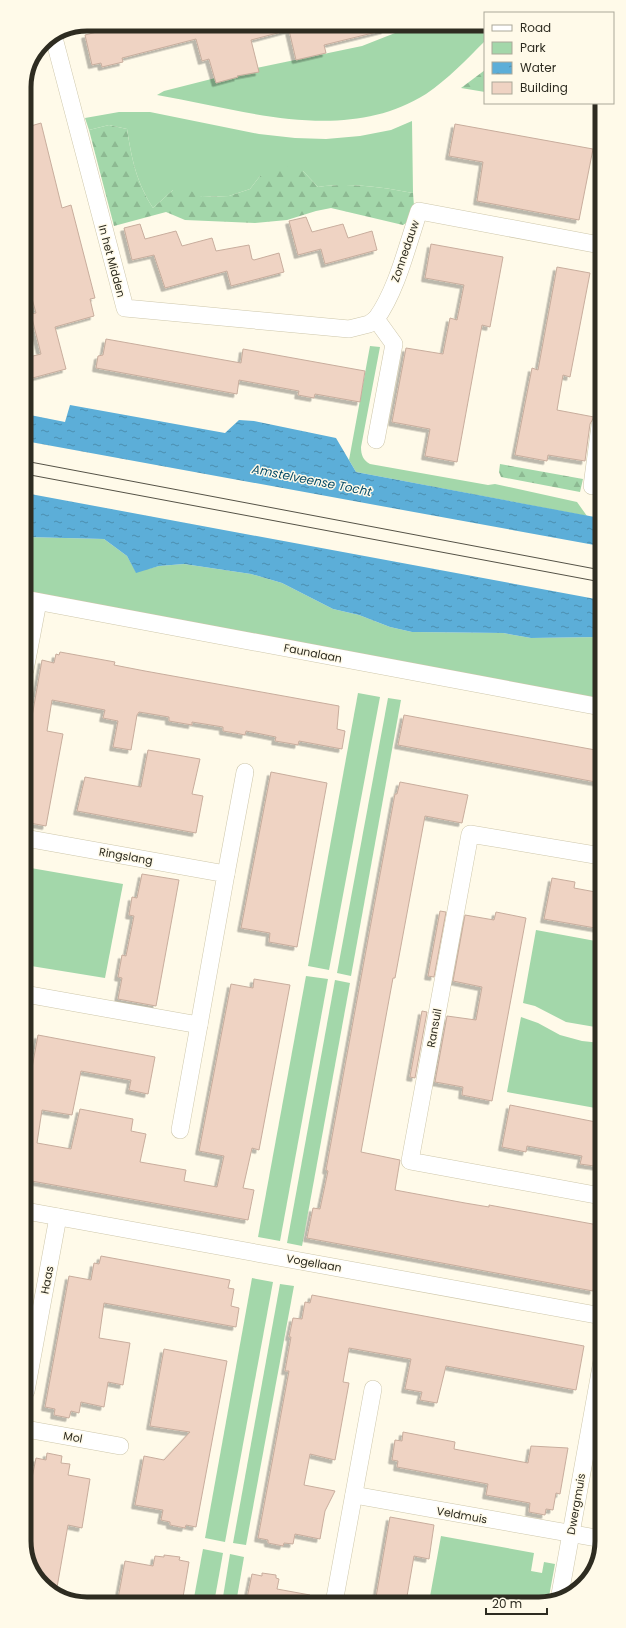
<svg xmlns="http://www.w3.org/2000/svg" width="626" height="1628" font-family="Poppins,sans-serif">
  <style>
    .green { fill: #a3d7aa }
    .forest { fill: url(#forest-firs) }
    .water { fill: url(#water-ripples) }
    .building { fill: #efd3c3; stroke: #c8ad9d; filter: url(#shadow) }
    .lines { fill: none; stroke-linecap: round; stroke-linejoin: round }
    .minor-casing { stroke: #cec7ab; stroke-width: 18 }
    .minor { stroke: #fff; stroke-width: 17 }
    .tram { stroke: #555246; stroke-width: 1 }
    .labels { text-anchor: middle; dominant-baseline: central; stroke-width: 3; stroke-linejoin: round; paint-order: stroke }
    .street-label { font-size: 11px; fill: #2e2c21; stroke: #fffae9 }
    .water-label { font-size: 12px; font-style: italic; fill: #074c69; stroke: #fffae9 }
    .rim { fill: none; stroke: #2e2c21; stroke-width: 5 }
  </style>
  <defs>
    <pattern id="forest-firs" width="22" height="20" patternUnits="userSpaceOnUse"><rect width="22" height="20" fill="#a3d7aa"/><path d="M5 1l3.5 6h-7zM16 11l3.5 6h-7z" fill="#8db992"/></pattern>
    <pattern id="water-ripples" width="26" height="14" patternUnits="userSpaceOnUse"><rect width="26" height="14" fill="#5caed8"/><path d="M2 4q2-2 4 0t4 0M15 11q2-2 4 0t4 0" fill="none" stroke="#4c8eaf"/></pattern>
    <filter id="shadow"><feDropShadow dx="-3.5" dy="3.5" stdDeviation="0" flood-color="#0004"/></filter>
  </defs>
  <rect width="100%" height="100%" fill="#fffae9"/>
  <g class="green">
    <path d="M418 24H484L485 41C466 60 448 79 426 94 345 145 244 110 157 95L164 91 251 69 362 46Z"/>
    <path d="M119 112H150L259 134 295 138 326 139 360 136 391 130 412 121 413 193C381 187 350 182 318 187L303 171 260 176 250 189 229 196 202 197 173 190 153 208C136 181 132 160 127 129L109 125 89 130 85 118Z"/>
    <path d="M370 346 380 347 361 447C361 455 363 460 370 464L488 485 495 484 577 502 587 516 356 472 349 460Z"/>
    <path d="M25 537 104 539 127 556 136 572 159 566 184 564 251 574 282 583 333 609 359 615 390 627 412 632 503 633 531 638 601 637V707L25 600Z"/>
    <path d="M358 693 380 697 329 970 308 966Z"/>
    <path d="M388 698 401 700 351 976 337 973Z"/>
    <path d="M25 867 123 884 105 978 25 965Z"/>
    <path d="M536 930 601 942V1028L566 1022 535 1006 523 1003Z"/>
    <path d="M306 976 328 979 280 1241 258 1237Z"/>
    <path d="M335 980 350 983 302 1246 287 1243Z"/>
    <path d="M521 1017 538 1023 560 1035 582 1041 601 1043V1109L507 1092Z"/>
    <path d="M252 1278 273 1282 225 1542 205 1538Z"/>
    <path d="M280 1284 294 1286 246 1545 233 1543Z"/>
    <path d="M441 1536 534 1553 531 1571 542 1573 544 1562 555 1564 548 1602H429Z"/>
    <path d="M203 1549 223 1553 214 1603H193Z"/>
    <path d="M230 1554 244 1557 236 1603H222Z"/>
  </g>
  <g class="forest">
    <path d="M485 70V92L461 88Z"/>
    <path d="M109 125 127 129C132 160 136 181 153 208L173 190 186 188 202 197 229 196 250 189 260 176 281 165 303 171 318 187C350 182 381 187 413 193L415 219 411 220 403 225 331 208 316 211 287 220 255 223 185 220 166 212 114 226 89 130Z"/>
    <path d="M500 464 583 479 580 492 501 477 499 472Z"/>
    <path d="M596 490H600V504L594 503Z"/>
  </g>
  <g class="water">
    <path d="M70 405 225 433 239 420 254 421 336 438 356 472 600 518V546L25 441V414L65 422Z"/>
    <path d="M25 493 601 600V637L531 638 503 633 412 632 390 627 359 615 333 609 282 583 251 574 184 564 159 566 136 573 127 556 104 539 25 537Z"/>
  </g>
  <g class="building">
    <path d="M128 24H384L385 30 324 45 326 53 296 60 289 30 251 40 259 72 237 76 238 77 216 83 209 59 202 61 196 39 122 58 123 62 102 67 101 63 92 65 85 35Z"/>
    <path d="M41 123 62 208 71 205 95 298 90 299 94 316 55 327 66 369 25 380V358L41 354 31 314 36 313 24 270V223L31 221 24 197V128Z"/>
    <path d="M455 124 593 149 579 220 477 201 483 162 449 156Z"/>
    <path d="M306 217 312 232 343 224 348 238 372 231 377 250 325 264 321 249 298 255 289 221Z"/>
    <path d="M140 224 145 239 176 231 182 246 212 238 216 251 249 245 252 259 254 260 279 253 284 272 231 286 227 271 165 288 154 255 132 260 124 228Z"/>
    <path d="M431 244 503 257 490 327 482 325 457 462 425 456 430 429 392 422 406 348 443 354 450 318 457 320 464 285 425 278Z"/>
    <path d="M557 267 590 273 570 377 563 375 557 410 594 417 590 424 585 461 548 455 547 461 515 455 532 368 538 370Z"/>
    <path d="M106 339 241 363 243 349 365 371 360 402 315 394 314 398 298 395 299 391 239 380 237 394 96 368 98 356 103 355Z"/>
    <path d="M60 652 115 662 114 665 145 671 339 706 337 729 345 731 342 749 299 741 298 745 287 743 275 741 276 737 246 731 245 735 235 733 223 731V727L192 722V725L169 721V717L139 712 137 715 131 750 113 747 118 721 103 718 105 710 52 700 47 731 63 734 46 826 30 823 31 819 25 817V744L28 728H30L42 660 54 663 56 654 59 655Z"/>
    <path d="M404 715 601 751V783L398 745Z"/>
    <path d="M148 750 200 759 192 794 203 796 196 833 77 811 85 777 141 787Z"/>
    <path d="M271 772 327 783 297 947 269 942 270 933 241 928Z"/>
    <path d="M400 782 468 795 462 823 425 816 395 978H393L361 1152 400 1160 395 1190 465 1203 489 1207V1205L598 1225 594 1251 601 1252 593 1291 307 1238 313 1208 320 1209 328 1171 326 1170 371 923 395 794H397Z"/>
    <path d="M142 874 179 880 156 1006 118 999 122 978 118 977 122 955 126 956 134 916 129 915 132 897 137 898Z"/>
    <path d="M552 878 575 882 574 888 601 893V929L544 919Z"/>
    <path d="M440 911 446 912 434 977 428 976Z"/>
    <path d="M496 912 526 918 492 1101 462 1095 463 1087 435 1082 447 1016 476 1020 482 987 453 981 465 915 494 920Z"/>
    <path d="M254 979 290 985 259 1150 252 1148 243 1188 254 1190 248 1220 26 1180V1101L38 1035 155 1057 148 1094 129 1090 131 1080 81 1071 72 1115 42 1110 37 1143 71 1149 80 1109 133 1119 131 1131 146 1134 140 1162 186 1170 184 1181 217 1187 224 1156 199 1151 231 984 253 988Z"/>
    <path d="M422 1011 427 1012 415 1078 410 1077Z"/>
    <path d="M510 1105 601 1123V1167L580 1164 582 1156 527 1146 526 1152 502 1147Z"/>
    <path d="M101 1256 230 1280 228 1288 234 1289 231 1306 239 1308 236 1327 104 1303 99 1338 130 1343 123 1385 108 1382 104 1407 81 1402 79 1413 71 1411 69 1418 54 1415 55 1409 45 1407 69 1276 91 1280 94 1263 99 1264Z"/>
    <path d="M312 1295 584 1346 576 1390 446 1366 437 1403 420 1400 422 1392 405 1389 411 1359 349 1348 343 1382 349 1383 335 1460 310 1454 304 1485 335 1491 325 1511 320 1539 295 1534 293 1544 284 1543 283 1546 268 1543V1540L258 1538 289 1371H285L291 1337H289L293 1318 302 1319 305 1302 310 1303Z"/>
    <path d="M164 1349 227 1361 196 1527 186 1525 185 1528 170 1525V1522L161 1520 163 1510 135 1505 144 1456 164 1460 190 1432 150 1426Z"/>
    <path d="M403 1432 455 1442 454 1449 528 1463 531 1446 568 1448 560 1494 556 1493 553 1510 546 1509 545 1515 529 1512 530 1503 486 1495 488 1484 397 1467 398 1461 392 1460 395 1440 402 1441Z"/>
    <path d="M47 1453 62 1456 61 1463 70 1464 68 1475 90 1479 82 1528 68 1525 56 1593 46 1588 26 1557V1508L36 1458 46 1460Z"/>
    <path d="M390 1517 434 1525 429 1559 414 1556 406 1602 375 1603Z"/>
    <path d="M164 1555 180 1557 179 1560 189 1562 182 1603 117 1604 125 1561 153 1566 155 1556 164 1557Z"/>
    <path d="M262 1573 276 1575V1578L279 1579 277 1589 310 1595 309 1603H246L252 1574 262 1576Z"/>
  </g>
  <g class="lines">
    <g class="minor-casing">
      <g id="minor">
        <path d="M54 38 125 308 349 329 369 324 376 319"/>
        <path d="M376 440 394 344 376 319C397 290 407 246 419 211L600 245"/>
        <path d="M592 486 600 425"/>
        <path d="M25 599 601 707"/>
        <path d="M25 670 38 602"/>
        <path d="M25 838 226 874 199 1025 25 994"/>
        <path d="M601 856 470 834 410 1161 601 1196"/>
        <path d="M226 874 245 772"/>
        <path d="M180 1130 199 1025"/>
        <path d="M26 1211 602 1316"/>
        <path d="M26 1391 58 1217"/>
        <path d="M26 1429 120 1446"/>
        <path d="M354 1495 602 1539"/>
        <path d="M559 1600 602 1361"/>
        <path d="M334 1603 373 1389"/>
      </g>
    </g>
    <use href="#minor" class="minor"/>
    <g class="tram">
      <path d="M25 461 601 570"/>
      <path d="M25 474 601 582"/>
    </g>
  </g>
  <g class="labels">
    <g class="street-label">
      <text transform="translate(405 251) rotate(-71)">Zonnedauw</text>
      <text transform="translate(112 261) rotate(75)">In het Midden</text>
      <text transform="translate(313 653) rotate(11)">Faunalaan</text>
      <text transform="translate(126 856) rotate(10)">Ringslang</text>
      <text transform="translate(434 1028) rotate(-80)">Ransuil</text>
      <text transform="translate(314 1263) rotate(10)">Vogellaan</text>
      <text transform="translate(47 1280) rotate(-79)">Haas</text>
      <text transform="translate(73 1437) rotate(10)">Mol</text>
      <text transform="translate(576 1504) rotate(-80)">Dwergmuis</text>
      <text transform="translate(462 1515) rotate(10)">Veldmuis</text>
    </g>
    <g class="water-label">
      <text transform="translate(312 480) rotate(11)">Amstelveense Tocht</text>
    </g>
  </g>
  <path d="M0 0H626V1628H0ZM87 31H539A56 56 0 0 1 595 87V1541A56 56 0 0 1 539 1597H87A56 56 0 0 1 31 1541V87A56 56 0 0 1 87 31Z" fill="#fffae9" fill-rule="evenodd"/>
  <path class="rim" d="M87 31H539A56 56 0 0 1 595 87V1541A56 56 0 0 1 539 1597H87A56 56 0 0 1 31 1541V87A56 56 0 0 1 87 31Z"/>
  <rect x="484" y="12" width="130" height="92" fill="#fffae9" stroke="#aba899"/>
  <rect x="492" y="25" width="20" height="6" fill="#ffffff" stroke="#aba899"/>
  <text x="520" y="32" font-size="12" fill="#2e2c21">Road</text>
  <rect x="492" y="42" width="20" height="12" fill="#a3d7aa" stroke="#aba899"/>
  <text x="520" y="52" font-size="12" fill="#2e2c21">Park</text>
  <rect x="492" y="62" width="20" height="12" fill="url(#water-ripples)" stroke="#aba899"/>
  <text x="520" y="72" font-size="12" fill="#2e2c21">Water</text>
  <rect x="492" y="82" width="20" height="12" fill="#efd3c3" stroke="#aba899"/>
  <text x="520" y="92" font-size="12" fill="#2e2c21">Building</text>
  <path d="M486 1608v6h61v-6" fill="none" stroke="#2e2c21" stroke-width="2"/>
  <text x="492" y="1608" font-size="12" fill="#2e2c21" stroke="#fffae9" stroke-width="3" paint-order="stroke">20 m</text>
</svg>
